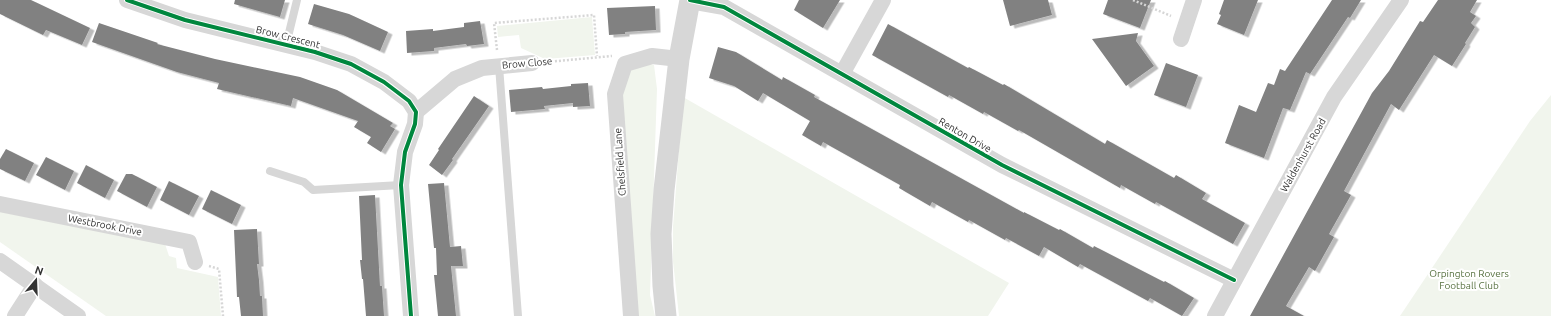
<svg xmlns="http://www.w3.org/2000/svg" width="1551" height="316" font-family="Ubuntu,sans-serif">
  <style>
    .green { fill: #f1f5ed }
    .building { fill: #818181; filter: url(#shadow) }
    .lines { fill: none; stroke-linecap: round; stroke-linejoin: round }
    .path { stroke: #d6d6d6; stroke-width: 2.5; stroke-dasharray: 2 2; stroke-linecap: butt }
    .service { stroke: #d7d7d7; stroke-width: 8 }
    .minor { stroke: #d7d7d7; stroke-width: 16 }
    .tertiary { stroke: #d7d7d7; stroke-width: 21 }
    .cycleway-casing { stroke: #fff; stroke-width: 6 }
    .cycleway { stroke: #00873e; stroke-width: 4 }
    .labels { text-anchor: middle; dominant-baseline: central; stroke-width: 4; stroke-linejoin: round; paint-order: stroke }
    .street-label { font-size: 10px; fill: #333; stroke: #fff }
    .park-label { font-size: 10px; fill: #56703f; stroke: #fff }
  </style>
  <defs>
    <filter id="shadow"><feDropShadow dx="4.5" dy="2.5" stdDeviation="0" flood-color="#0004"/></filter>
  </defs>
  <rect width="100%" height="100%" fill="#fff"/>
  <g class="green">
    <path d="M592 17 595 55 545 59 521 48 519 35 498 37 497 26Z"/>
    <path d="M647 63 654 65 657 89 650 295 655 316H638L620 90 631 69Z"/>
    <path d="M1551 95V316H1400L1530 121Z"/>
    <path d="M683 97 1009 283 988 316H679L673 261V227Z"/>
    <path d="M0 211 165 244 169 256 176 258 177 268 218 277 221 316H106L0 242Z"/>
  </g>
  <g class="building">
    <path d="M0 0H31L90 28 82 45 46 30 43 35 0 14Z"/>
    <path d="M235 0H285L280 17 234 4Z"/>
    <path d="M799 0H840L823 28 794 10Z"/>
    <path d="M1003 0H1048L1052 15 1010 26Z"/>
    <path d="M1108 0H1151L1140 28 1103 14Z"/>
    <path d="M1224 0H1258L1244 35 1217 24 1221 15 1219 14Z"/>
    <path d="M1332 0H1361L1350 18 1348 17 1310 74 1306 72 1290 110 1283 108 1264 158 1225 143 1239 105 1256 112 1268 83 1274 85 1280 69 1285 71Z"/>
    <path d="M1438 0H1477L1470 12 1476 16 1471 23 1475 27 1465 43 1466 44 1452 66 1434 55 1399 110 1391 104 1344 191 1351 195 1329 234 1334 237 1315 271 1309 267 1286 306 1304 316H1250L1372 93 1389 71 1420 21 1423 22Z"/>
    <path d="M314 4 349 14 388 32 380 51 343 35 308 24Z"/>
    <path d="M655 6 656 30 625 32V34L609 35 607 8Z"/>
    <path d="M480 21 484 44 467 46 466 44 434 48V51L407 53 406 31 433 29V31L464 27V23Z"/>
    <path d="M99 23 158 43 157 44 215 59 300 77 337 90 393 123 390 126 395 129 381 152 367 143 371 137 354 127 358 121 293 98 291 106 217 89 219 83 177 72 92 42Z"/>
    <path d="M888 24 968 68 969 67 1003 85 1004 84 1105 144 1107 140 1174 178 1176 175 1206 193 1202 199 1245 223 1233 244 1156 202 1155 204 1121 185 1120 188 1019 130 1018 131 984 112 983 114 949 95 948 97 872 55Z"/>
    <path d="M1138 33 1136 41 1154 66 1126 86 1092 39Z"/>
    <path d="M718 47 736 52 782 80 783 77 815 95 814 97 1024 213V212L1059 230 1060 229 1093 248 1094 246 1164 282 1165 281 1194 298 1182 316 1150 298 1148 301 1080 264 1078 267 1044 247 1039 256 1006 238 1005 240 969 220 968 222 932 202 930 206 899 188 900 185 823 142 821 146 802 135 810 121 763 93 758 101 734 86 709 78Z"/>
    <path d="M1166 63 1198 75 1186 107 1154 95Z"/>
    <path d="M588 83 590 106 573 107V103L544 106 545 109 511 112 509 90 542 87 543 89 571 86V84Z"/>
    <path d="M474 96 489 106 452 159 453 160 442 175 429 165 439 150 438 149Z"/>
    <path d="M6 149 34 163 25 181 0 169V159Z"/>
    <path d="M46 157 74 171 65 190 36 175Z"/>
    <path d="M86 165 114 180 105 198 77 183Z"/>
    <path d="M126 174H132L157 187 147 207 117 191Z"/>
    <path d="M169 181 199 196 189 215 160 200Z"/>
    <path d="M444 183 450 247 461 246 463 266H451L456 316H438L434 275H437L436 248H434L428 184Z"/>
    <path d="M211 190 241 205 232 224 202 209Z"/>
    <path d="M375 195 380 286H382L384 316H366L363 279H362L360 260H362L359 196Z"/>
    <path d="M257 229 259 264H257L259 280 260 296H262L263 316H241L239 297H237L234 230Z"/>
  </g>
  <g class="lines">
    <g class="path">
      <path d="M1133 0 1171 16"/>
      <path d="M497 50 494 23 594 15 597 56"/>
      <path d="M547 62 612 56"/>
      <path d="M209 266 219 269 223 316"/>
    </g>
    <g class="service">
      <path d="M286 45 297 0"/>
      <path d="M499 66 518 316"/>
      <path d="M270 171 304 182 313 190 401 185"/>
    </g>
    <g class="minor">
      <path d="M127 0 185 20 315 52 351 64 384 82 409 101 416 112 415 124 405 152 401 185 411 316"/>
      <path d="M690 1 724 7 1002 165 1234 280"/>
      <path d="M1181 39 1194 0"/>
      <path d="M842 74 883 0"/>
      <path d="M416 112 455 79 482 68 532 63"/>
      <path d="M0 204 189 242 195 262"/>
      <path d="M0 261 78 316"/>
      <path d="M15 316 35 285"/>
      <path d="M631 316 615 94 625 64 652 56 679 59"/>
      <path d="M1215 316 1334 97 1401 0"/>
    </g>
    <path class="tertiary" d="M666 316 663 286 661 234 664 190 679 59 690 0"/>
    <g class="cycleway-casing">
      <g id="cycleway">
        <path d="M127 0 185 20 315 52 351 64 384 82 409 101 416 112 415 124 405 152 401 185 411 316"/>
        <path d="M690 0 724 7 1002 165 1234 280"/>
      </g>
    </g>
    <use href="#cycleway" class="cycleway"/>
  </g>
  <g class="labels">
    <g class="street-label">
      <text transform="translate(288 37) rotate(14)">Brow Crescent</text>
      <text transform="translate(527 63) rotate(-5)">Brow Close</text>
      <text transform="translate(965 135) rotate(30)">Renton Drive</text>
      <text transform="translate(1303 155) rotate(-61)">Waldenhurst Road</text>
      <text transform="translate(620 162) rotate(-94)">Chelsfield Lane</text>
      <text transform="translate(105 225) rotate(11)">Westbrook Drive</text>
    </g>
    <g class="park-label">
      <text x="1469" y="273">Orpington Rovers<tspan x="1469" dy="12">Football Club</tspan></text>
    </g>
  </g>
  <g transform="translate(36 280) rotate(19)" stroke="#ffffff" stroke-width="3" paint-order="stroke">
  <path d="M0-3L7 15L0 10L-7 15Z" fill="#333333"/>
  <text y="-6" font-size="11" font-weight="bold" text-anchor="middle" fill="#333333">N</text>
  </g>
</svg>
